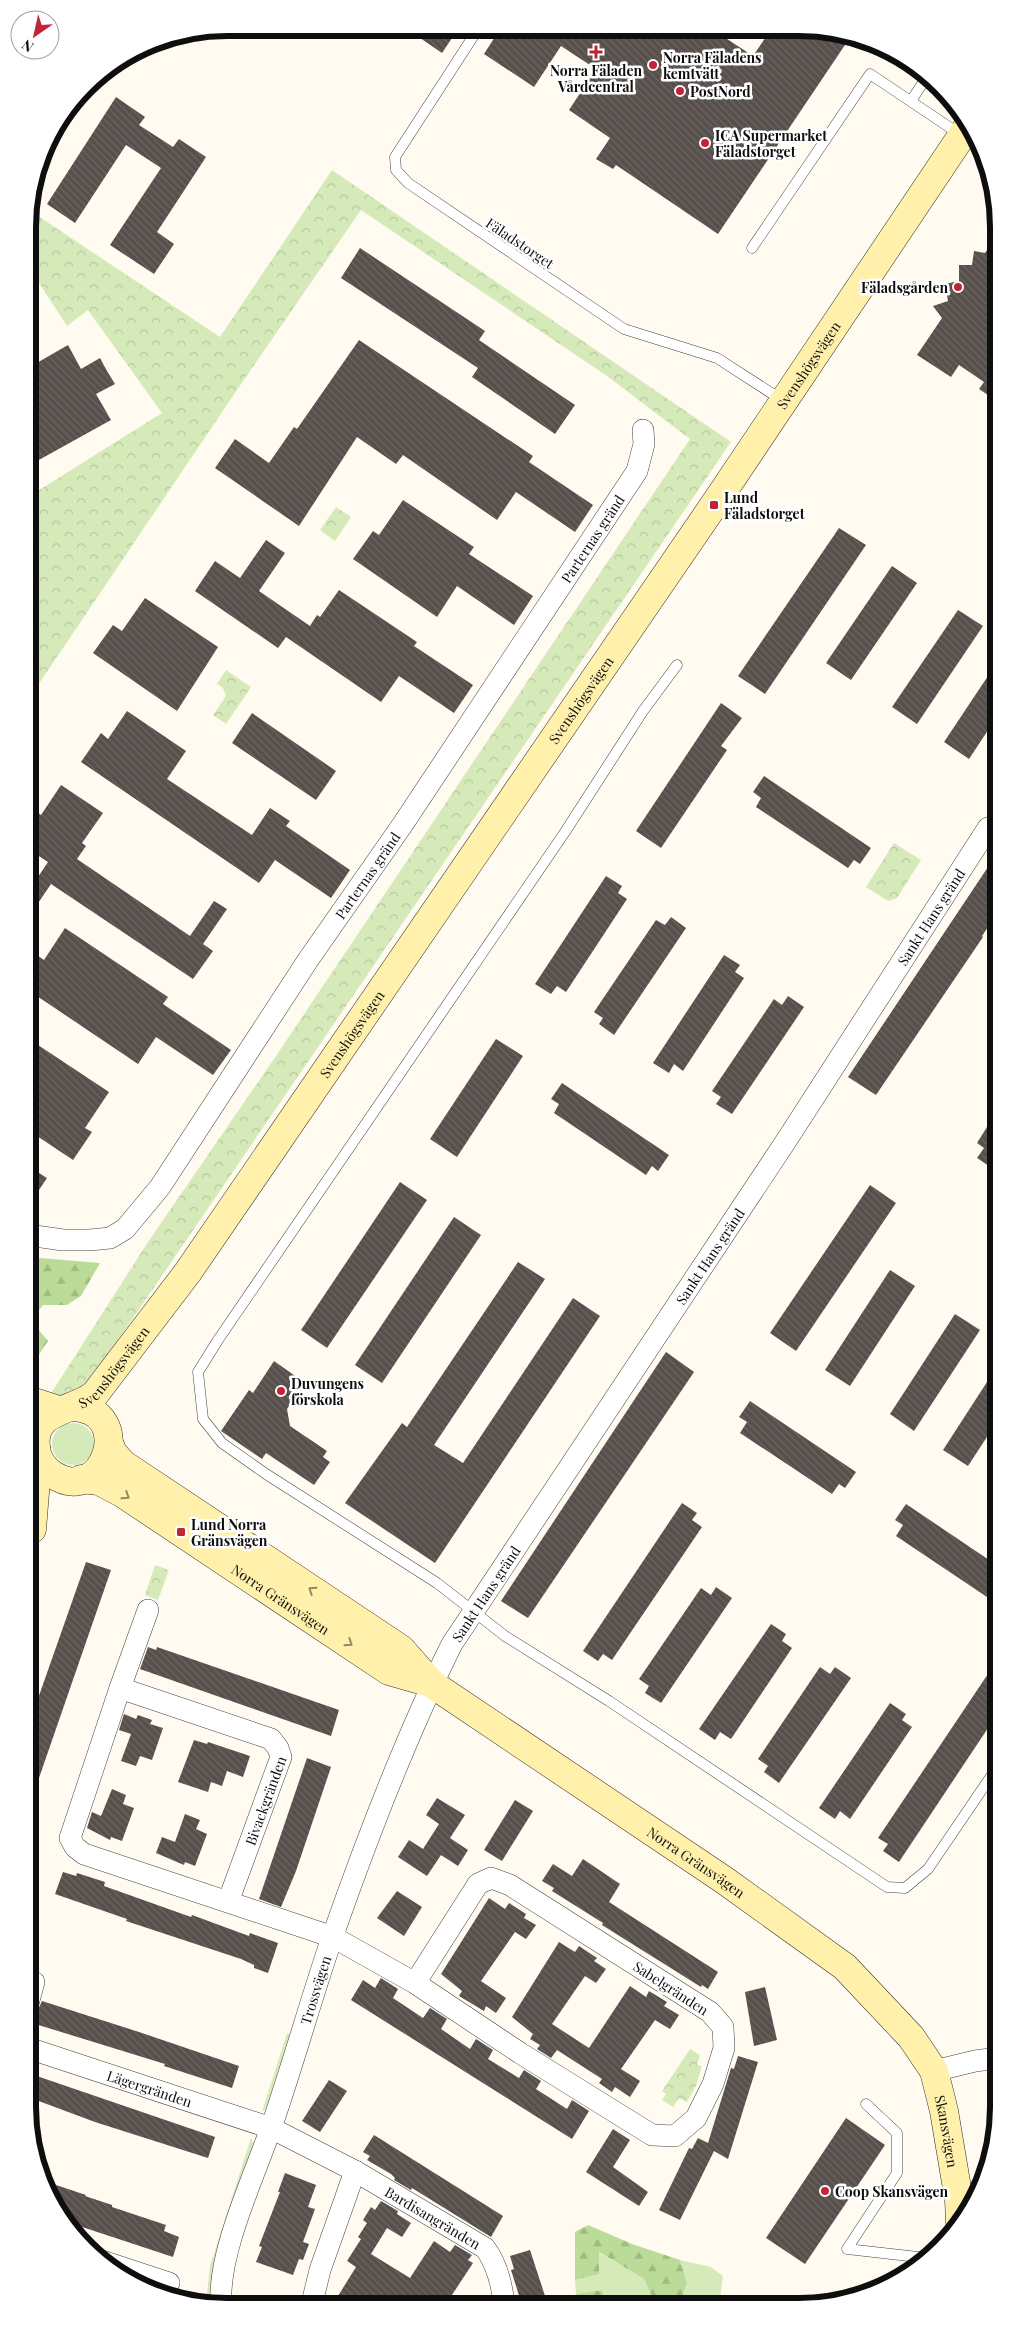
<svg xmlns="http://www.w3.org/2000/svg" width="1026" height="2334" font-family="'Playfair Display',serif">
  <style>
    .grass { fill: #d6eab9 }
    .forest { fill: url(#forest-firs) }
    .park { fill: url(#park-crowns) }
    .building { fill: url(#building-back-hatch) }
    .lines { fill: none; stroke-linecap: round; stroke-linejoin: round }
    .lane-casing { stroke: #414141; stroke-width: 11 }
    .street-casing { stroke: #414141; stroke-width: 22 }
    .secondary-casing { stroke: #303030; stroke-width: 29 }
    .lane { stroke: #fff; stroke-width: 10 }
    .street { stroke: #fff; stroke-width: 21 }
    .secondary { stroke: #fff0ab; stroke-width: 28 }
    .oneway { stroke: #938a64 }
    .poi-dot { fill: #c12436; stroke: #fff; stroke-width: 2 }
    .labels { text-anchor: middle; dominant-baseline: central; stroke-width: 5; stroke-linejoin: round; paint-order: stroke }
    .poi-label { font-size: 14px; font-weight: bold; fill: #0e0e0e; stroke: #fff; text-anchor: start }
    .street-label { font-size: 14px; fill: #0e0e0e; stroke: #fff }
    .rim { fill: none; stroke: #0e0e0e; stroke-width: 6 }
  </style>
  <defs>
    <pattern id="forest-firs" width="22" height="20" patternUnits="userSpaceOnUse" patternTransform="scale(1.25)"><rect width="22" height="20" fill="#bbdb98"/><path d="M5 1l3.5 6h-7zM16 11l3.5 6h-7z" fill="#a0bb82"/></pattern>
    <pattern id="park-crowns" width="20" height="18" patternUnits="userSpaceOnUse" patternTransform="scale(1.25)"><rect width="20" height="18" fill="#d6eab9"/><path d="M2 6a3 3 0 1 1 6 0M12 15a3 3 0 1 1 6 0" fill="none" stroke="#b6c89e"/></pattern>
    <pattern id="building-back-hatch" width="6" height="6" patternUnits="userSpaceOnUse" patternTransform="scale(1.25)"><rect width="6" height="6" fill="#574f4b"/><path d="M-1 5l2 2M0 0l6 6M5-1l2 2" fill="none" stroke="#6a6461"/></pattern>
  </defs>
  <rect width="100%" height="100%" fill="#fffbf0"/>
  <g class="grass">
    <circle cx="73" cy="1444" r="21"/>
    <path d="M287 2033 291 2035 266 2108 262 2112Z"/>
    <path d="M251 2138 254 2144 211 2303H206L210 2266Z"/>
    <path d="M598 2252 644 2279 656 2306 607 2305 602 2290 576 2294 575 2280 599 2274Z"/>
    <path d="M680 2260 711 2267 723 2276 719 2306H679L687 2283Z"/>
  </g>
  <g class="forest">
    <path d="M28 1257 100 1263 81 1296 67 1305H43L33 1317 38 1329 48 1341 36 1359 28 1354Z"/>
    <path d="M588 2225 632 2244 680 2260 687 2283 679 2306H656L644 2279 599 2252V2274L575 2280V2232Z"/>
    <path d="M602 2290 607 2305H577L576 2294Z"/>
  </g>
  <g class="park">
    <path d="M332 170 731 442 86 1387 43 1406 148 1242 278 1053 690 439 607 376 361 210 239 387 28 700V497L162 413 88 310 67 326 28 266 29 210 220 337Z"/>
    <path d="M336 507 351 517 335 541 320 530Z"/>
    <path d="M226 670 251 687 226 724 213 715 226 696 223 688 217 684Z"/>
    <path d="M894 843 921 860 897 898 888 901 866 887Z"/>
    <path d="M155 1565 169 1570 158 1600 145 1595Z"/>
    <path d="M690 2049 700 2055 697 2065 702 2066 696 2086 687 2102 679 2098 673 2107 662 2100 666 2094 662 2091Z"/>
  </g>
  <g class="building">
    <path d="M407 29H458L442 53Z"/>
    <path d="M500 29 715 31 753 56 770 31H838L851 36 718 234 616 165 613 169 596 159 610 138 569 110 596 69 561 46 534 87 484 54Z"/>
    <path d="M116 97 145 117 139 125 173 147 179 139 206 157 157 232 174 244 154 274 110 245 161 168 126 145 75 223 47 204Z"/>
    <path d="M998 233V402L979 389 984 382 959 365 951 377 917 355 942 318 933 306 948 301 945 284 959 281V265H972L974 251 985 253Z"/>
    <path d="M360 248 485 331 479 340 575 405 555 434 472 377 478 368 341 278Z"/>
    <path d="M359 340 533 456 529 462 593 505 575 532 516 492 497 520 403 455 396 464 357 437 299 526 215 468 235 439 269 463 294 427 297 429Z"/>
    <path d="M68 345 81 369 100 358 107 371 115 384 96 394 111 420 28 466V398L34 394 28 384V368Z"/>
    <path d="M403 500 474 547 469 554 533 596 514 625 457 586 437 617 353 559 373 531 379 535Z"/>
    <path d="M839 528 866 545 765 694 738 676Z"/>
    <path d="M266 540 285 553 259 591 310 626 317 615 320 617 339 590 417 642 414 646 473 685 454 713 399 676 381 702 286 637 278 648 195 591 215 561 240 578Z"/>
    <path d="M892 566 917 583 851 680 826 663Z"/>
    <path d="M145 598 218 647 177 711 93 653 113 625 122 631Z"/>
    <path d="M958 610 983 626 917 724 892 707Z"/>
    <path d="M998 661V715L969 759 944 742Z"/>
    <path d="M721 703 742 718 721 746 727 750 661 848 636 831Z"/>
    <path d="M127 711 186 751 167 779 252 835 270 808 290 821 286 826 350 870 331 898 275 860 259 883 81 762 101 733 108 739Z"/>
    <path d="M252 713 336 771 316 800 232 743Z"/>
    <path d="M764 776 871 848 860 864 854 860 848 868 756 807 761 798 753 792Z"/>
    <path d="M61 785 103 813 82 843 86 846 77 859 190 936 214 901 227 909 203 944 213 951 193 979 51 884 28 918V892L48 862 28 849V806L41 815Z"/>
    <path d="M998 852V912L982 936 983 937 876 1095 848 1077Z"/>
    <path d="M606 876 622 886 618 893 627 899 566 992 557 986 551 994 535 984Z"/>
    <path d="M671 917 686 928 614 1035 599 1024 603 1018 594 1012 656 920 665 925Z"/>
    <path d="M65 928 168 997 163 1004 231 1050 213 1075 156 1037 138 1064 28 990V949L44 960Z"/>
    <path d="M724 955 740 965 735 972 744 978 683 1071 674 1064 669 1073 653 1063Z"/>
    <path d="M788 996 804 1007 732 1114 716 1104 721 1097 712 1091 774 999 782 1005Z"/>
    <path d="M496 1039 523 1056 457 1157 430 1139Z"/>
    <path d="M38 1045 109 1092 85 1128 92 1132 73 1160 28 1130V1060Z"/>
    <path d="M562 1083 669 1155 658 1171 652 1166 646 1175 554 1113 559 1104 551 1099Z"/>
    <path d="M987 1127 995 1132 998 1127V1172L977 1158 984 1148 977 1143Z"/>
    <path d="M28 1166 47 1178 37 1193 28 1187Z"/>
    <path d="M400 1182 427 1200 327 1348 301 1330Z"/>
    <path d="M870 1185 896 1203 796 1351 770 1333Z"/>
    <path d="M454 1217 481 1235 382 1383 355 1365Z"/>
    <path d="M518 1262 545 1279 434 1445 463 1463 573 1298 600 1316 435 1563 345 1503 402 1423 407 1427Z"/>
    <path d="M890 1270 915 1286 850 1386 825 1370Z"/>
    <path d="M955 1314 980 1330 914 1431 890 1414Z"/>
    <path d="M666 1352 694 1372 528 1618 501 1601Z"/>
    <path d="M274 1361 298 1378 292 1387 299 1391 287 1409 290 1426 327 1451 323 1457 330 1462 314 1485 266 1453 262 1459 221 1431 249 1390 253 1393Z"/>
    <path d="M998 1365V1420L968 1466 943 1450Z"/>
    <path d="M750 1401 856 1472 845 1488 839 1484 832 1494 740 1433 747 1422 739 1417Z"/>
    <path d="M682 1503 697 1513 692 1520 702 1527 612 1660 603 1654 598 1661 583 1651Z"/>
    <path d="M906 1504 998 1566V1582L987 1597 896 1536 903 1525 895 1520Z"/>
    <path d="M86 1562 111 1570 30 1804H28V1727Z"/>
    <path d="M716 1587 732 1598 661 1703 645 1693 649 1686 639 1679 701 1588 711 1595Z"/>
    <path d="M771 1624 786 1634 782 1641 792 1648 731 1739 720 1732 715 1740 699 1729Z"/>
    <path d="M148 1647 156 1650 157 1647 339 1710 331 1736 140 1669Z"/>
    <path d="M998 1659V1713L899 1862 883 1851 888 1844 878 1838Z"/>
    <path d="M820 1667 830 1674 835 1667 851 1678 779 1783 764 1772 768 1766 758 1759Z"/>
    <path d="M890 1703 906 1714 902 1720 912 1727 850 1819 840 1811 835 1819 819 1808Z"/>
    <path d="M124 1714 136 1719 138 1715 152 1720 150 1724 163 1728 152 1760 140 1756 136 1766 121 1761 131 1734 119 1730Z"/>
    <path d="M194 1740 207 1744 208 1742 250 1756 243 1777 227 1771 222 1786 211 1782 208 1792 178 1782Z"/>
    <path d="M307 1758 331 1767 296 1871 281 1907 259 1899Z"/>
    <path d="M112 1789 126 1795 123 1804 134 1808 122 1841 111 1837 110 1840 87 1828 92 1812 101 1816Z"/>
    <path d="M437 1798 465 1815 450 1838 468 1850 458 1866 441 1855 427 1876 398 1857 409 1840 423 1849 439 1824 426 1815Z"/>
    <path d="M515 1800 533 1811 502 1861 484 1850Z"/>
    <path d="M185 1814 200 1820 196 1829 207 1834 195 1866 185 1862 184 1865 156 1853 162 1837 175 1842Z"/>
    <path d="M583 1859 620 1884 609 1902 718 1972 708 1989 702 1985 701 1987 602 1925 603 1923 552 1891 554 1888 542 1881 553 1864 572 1876Z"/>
    <path d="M63 1872 76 1876 77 1873 105 1882 104 1886 191 1917 192 1915 249 1936 250 1933 278 1943 268 1973 254 1968V1965L241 1959 126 1921 127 1919 55 1894Z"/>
    <path d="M397 1891 422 1907 404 1936 377 1918Z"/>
    <path d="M489 1898 505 1909 509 1903 526 1914 524 1918 536 1925 526 1939 515 1932 481 1981 506 1998 496 2013 486 2006 484 2011 459 1996 462 1991 441 1974Z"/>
    <path d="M559 1942 575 1952 579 1946 597 1958 594 1961 606 1969 596 1983 585 1976 552 2024 589 2048 630 1986 646 1997 649 1991 667 2002 664 2006 679 2015 670 2029 655 2020 621 2069 640 2081 630 2097 615 2087 612 2092 599 2083 602 2079 557 2050 551 2058 537 2049 540 2045 530 2039 533 2034 512 2017Z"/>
    <path d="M381 1978 398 1989 393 1998 423 2018 430 2008 447 2019 441 2029 470 2049 476 2039 493 2050 488 2059 519 2078 524 2070 541 2081 536 2089 567 2109 572 2100 589 2111 572 2139 351 2000 363 1980 375 1988Z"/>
    <path d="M765 1987 777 2040 754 2046 745 1992Z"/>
    <path d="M42 2001 139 2032 239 2066 232 2088 164 2066 165 2064 32 2023Z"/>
    <path d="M738 2056 758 2062 728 2159 714 2151 680 2220 659 2210 689 2148 692 2149 698 2138 708 2143 731 2068 734 2069Z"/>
    <path d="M28 2073 215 2137 208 2158 95 2122 28 2097Z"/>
    <path d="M329 2080 347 2091 320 2132 302 2121Z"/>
    <path d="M846 2118 885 2145 805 2264 766 2238Z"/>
    <path d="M613 2129 630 2140 613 2167 648 2192 639 2206 586 2172Z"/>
    <path d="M374 2135 503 2216 491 2237 412 2188 411 2190 394 2180 395 2178 391 2174 367 2160 370 2156 363 2152Z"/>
    <path d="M285 2173 316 2185 308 2207 315 2209 303 2242 309 2244 303 2260 299 2259 293 2275 256 2262 262 2247 259 2246 280 2192H278Z"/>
    <path d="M44 2181 86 2195 85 2196 112 2205V2207L166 2225 164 2231 179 2237 173 2257 64 2221Z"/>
    <path d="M381 2201 398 2211 397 2214 411 2223 402 2237 387 2228 371 2254 410 2278 434 2241 450 2252 455 2245 472 2255 468 2260 473 2263 446 2304H333L356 2267 347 2261 361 2239 358 2237 367 2223 363 2220 371 2207 375 2210Z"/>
    <path d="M530 2250 547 2302 536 2305H522L511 2270 514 2269 510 2256Z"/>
  </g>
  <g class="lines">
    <g class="lane-casing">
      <g id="lane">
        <path d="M478 29 395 157 396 170 408 183 624 329 717 358 782 400"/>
        <path d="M911 101 928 75"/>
        <path d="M752 248 870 74 961 135"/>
        <path d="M677 665 643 711 565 832 218 1340 198 1372 203 1419 222 1443 266 1474 437 1583 505 1636 609 1701 887 1887 905 1888 928 1869 998 1766"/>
        <path d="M866 2104 897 2133V2173L847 2249 927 2258"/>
      </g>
    </g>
    <g class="street-casing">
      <g id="street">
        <path id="s1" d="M28 1235 63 1240H90L110 1238 125 1229 160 1187 308 960 403 824 637 471 644 444 643 430"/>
        <path d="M120 1688 148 1610"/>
        <path id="s2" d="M228 1902 281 1757 278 1748 271 1739 120 1688 70 1838 75 1847 84 1854 333 1937 415 1983 520 2053 652 2135 675 2136 696 2118 713 2084 724 2048 723 2027 710 2012 510 1885 491 1878 478 1884 415 1983"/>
        <path d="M28 2004 34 1982"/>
        <path id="s3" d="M28 2048 271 2128 355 2171 485 2248C497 2264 502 2284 504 2305"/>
        <path d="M934 2071 975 2061 998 2058"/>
        <path d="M102 2261 169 2283"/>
        <path id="s4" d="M221 2303C218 2250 256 2173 273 2122 294 2061 311 1999 332 1938 367 1838 405 1738 452 1644L786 1141 988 828"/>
        <path d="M312 2303 320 2270 355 2171"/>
      </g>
    </g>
    <g class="secondary-casing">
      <g id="secondary">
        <path d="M28 1400 59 1410"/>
        <path id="s5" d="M72 1407C138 1409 104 1509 52 1474 43 1468 37 1458 36 1448 31 1408 75 1412 95 1394L188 1272 714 505 969 125"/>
        <path id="s6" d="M109 1443 113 1453 123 1464 401 1649 432 1684 724 1880 845 1967 911 2037 934 2071 944 2111 959 2200 960 2222"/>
        <path id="s7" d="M81 1479 99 1481 122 1493 389 1671 431 1683"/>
        <path d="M32 1529 37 1468 36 1448"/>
      </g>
    </g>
    <use href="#lane" class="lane"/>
    <use href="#street" class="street"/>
    <use href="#secondary" class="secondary"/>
  </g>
  <defs><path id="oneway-chevron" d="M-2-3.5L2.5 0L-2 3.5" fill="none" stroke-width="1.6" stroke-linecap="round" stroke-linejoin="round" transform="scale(1.25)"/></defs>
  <g class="oneway">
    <use href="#oneway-chevron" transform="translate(126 1496) rotate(33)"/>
    <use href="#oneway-chevron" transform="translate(312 1590) rotate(-146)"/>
    <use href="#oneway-chevron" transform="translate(349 1643) rotate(34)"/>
  </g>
  <g class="poi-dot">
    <path d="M593.5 44.5h5v5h5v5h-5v5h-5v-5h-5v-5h5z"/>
    <circle cx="653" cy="65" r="5"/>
    <circle cx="680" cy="91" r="5"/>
    <circle cx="705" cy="143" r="5"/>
    <circle cx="958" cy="287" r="5"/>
    <rect x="709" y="500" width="10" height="10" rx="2.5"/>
    <circle cx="281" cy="1391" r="5"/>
    <rect x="176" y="1527" width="10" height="10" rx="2.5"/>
    <circle cx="825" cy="2191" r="5"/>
  </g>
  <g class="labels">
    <g class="poi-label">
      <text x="663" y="57">Norra Fäladens<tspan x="663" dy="16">kemtvätt</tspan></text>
      <text x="596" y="70" text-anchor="middle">Norra Fäladen<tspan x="596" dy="16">Vårdcentral</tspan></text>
      <text x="690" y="91">PostNord</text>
      <text x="715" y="135">ICA Supermarket<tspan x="715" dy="16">Fäladstorget</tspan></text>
      <text x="948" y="287" text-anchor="end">Fäladsgården</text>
      <text x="724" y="497">Lund<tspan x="724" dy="16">Fäladstorget</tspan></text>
      <text x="291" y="1383">Duvungens<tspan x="291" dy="16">förskola</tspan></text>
      <text x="191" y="1524">Lund Norra<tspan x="191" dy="16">Gränsvägen</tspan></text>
      <text x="835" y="2191">Coop Skansvägen</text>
    </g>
    <g class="street-label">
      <text transform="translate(520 243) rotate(34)">Fäladstorget</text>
      <text stroke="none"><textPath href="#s5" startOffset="1509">Svenshögsvägen</textPath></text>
      <text stroke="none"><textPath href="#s1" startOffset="934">Parternas gränd</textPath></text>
      <text stroke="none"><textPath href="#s5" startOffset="1104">Svenshögsvägen</textPath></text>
      <text stroke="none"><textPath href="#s1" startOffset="529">Parternas gränd</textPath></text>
      <text stroke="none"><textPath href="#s4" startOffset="1571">Sankt Hans gränd</textPath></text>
      <text stroke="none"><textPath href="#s5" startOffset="699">Svenshögsvägen</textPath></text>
      <text stroke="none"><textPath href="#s4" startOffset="1166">Sankt Hans gränd</textPath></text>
      <text stroke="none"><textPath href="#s5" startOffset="289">Svenshögsvägen</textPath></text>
      <text stroke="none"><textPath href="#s4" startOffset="761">Sankt Hans gränd</textPath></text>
      <text stroke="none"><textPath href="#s7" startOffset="235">Norra Gränsvägen</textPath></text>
      <text stroke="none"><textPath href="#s2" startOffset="108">Bivackgränden</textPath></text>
      <text stroke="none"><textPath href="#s6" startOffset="725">Norra Gränsvägen</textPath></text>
      <text transform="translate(671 1988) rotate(33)">Sabelgränden</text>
      <text stroke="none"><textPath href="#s4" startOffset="328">Trossvägen</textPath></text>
      <text stroke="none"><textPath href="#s3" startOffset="128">Lägergränden</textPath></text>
      <text stroke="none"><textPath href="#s6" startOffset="1106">Skansvägen</textPath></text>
      <text stroke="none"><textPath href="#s3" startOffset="441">Bardisangränden</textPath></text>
    </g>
  </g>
  <path d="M0 0H1026V2334H0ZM227 36H799A191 191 0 0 1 990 227V2107A191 191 0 0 1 799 2298H227A191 191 0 0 1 36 2107V227A191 191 0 0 1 227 36Z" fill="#fff" fill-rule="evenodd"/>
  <path class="rim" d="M227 36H799A191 191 0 0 1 990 227V2107A191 191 0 0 1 799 2298H227A191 191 0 0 1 36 2107V227A191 191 0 0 1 227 36Z"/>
  <g transform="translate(35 35) rotate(214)"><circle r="24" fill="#ffffff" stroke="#9f9f9f"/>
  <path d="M0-4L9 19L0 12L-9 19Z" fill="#c12436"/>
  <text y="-8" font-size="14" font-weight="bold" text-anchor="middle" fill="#0e0e0e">N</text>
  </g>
</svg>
